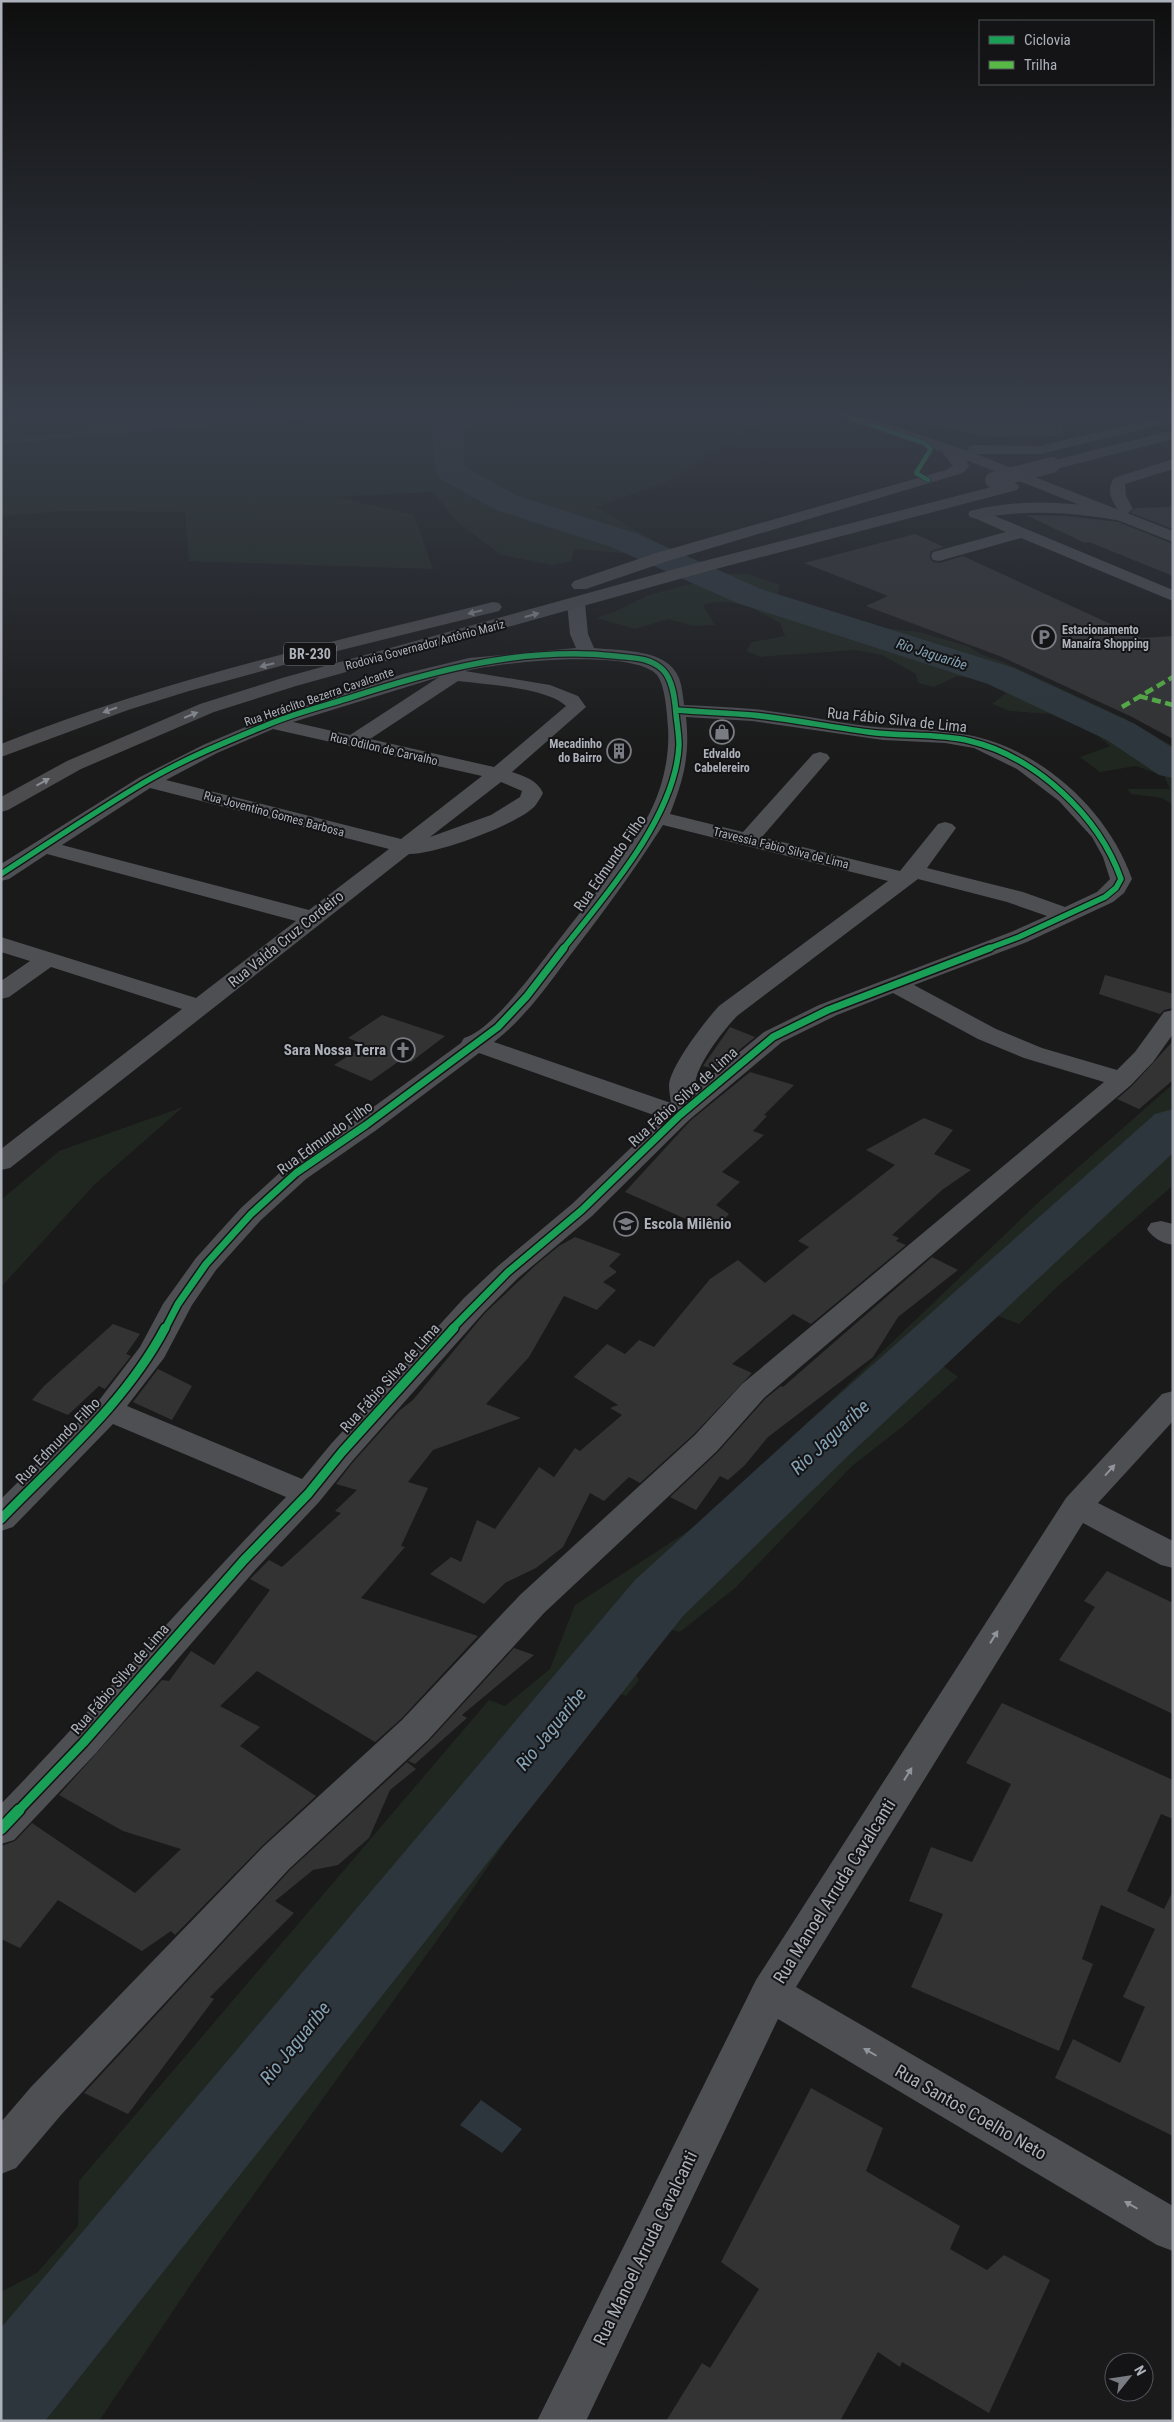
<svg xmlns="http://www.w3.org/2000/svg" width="1174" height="2422" font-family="'Roboto Condensed',sans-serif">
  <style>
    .green { fill: #202720 }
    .water { fill: #2d363c }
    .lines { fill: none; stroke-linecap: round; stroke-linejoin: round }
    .stream { stroke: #2d363c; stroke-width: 5 }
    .river { fill: #2d363c; fill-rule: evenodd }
    .building { fill: #333334 }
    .minor { fill: #4e4f53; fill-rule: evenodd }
    .major { fill: #4b4c4f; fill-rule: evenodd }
    .highway { fill: #4c4c4f; fill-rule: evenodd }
    .highway-bridge { stroke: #4c4c4f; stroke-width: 16 }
    .quiet { stroke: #58b947; stroke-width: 4.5; stroke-dasharray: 9 4.5; stroke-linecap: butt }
    .cycleway-far4-casing { stroke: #141416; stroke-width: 6 }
    .cycleway-far3-casing { stroke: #141416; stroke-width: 8 }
    .cycleway-far2-casing { stroke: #141416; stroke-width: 10 }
    .cycleway-far1-casing { stroke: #141416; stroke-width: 12 }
    .cycleway-casing { stroke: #141416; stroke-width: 14 }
    .cycleway-far4 { stroke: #1a9f57; stroke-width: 4.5 }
    .cycleway-far3 { stroke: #1a9f57; stroke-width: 5.5 }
    .cycleway-far2 { stroke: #1a9f57; stroke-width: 7 }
    .cycleway-far1 { stroke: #1a9f57; stroke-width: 9 }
    .cycleway { stroke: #1a9f57; stroke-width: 11 }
    .oneway { fill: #8a8e95 }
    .oneway2 { fill: #90949b }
    .labels { text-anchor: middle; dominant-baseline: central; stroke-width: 4; stroke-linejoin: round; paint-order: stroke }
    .far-poi-label { font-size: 12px; font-weight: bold; fill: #acb1ba; stroke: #141416; text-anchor: start }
    .far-street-label { font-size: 12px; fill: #acb1ba; stroke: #141416 }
    .shield { fill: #141416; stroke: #7e8289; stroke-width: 1 }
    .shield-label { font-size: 14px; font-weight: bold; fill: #acb1ba }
    .far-water-label { font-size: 14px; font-style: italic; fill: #84a2b4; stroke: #141416 }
    .street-label { font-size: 15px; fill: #acb1ba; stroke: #141416 }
    .poi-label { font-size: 15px; font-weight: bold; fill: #acb1ba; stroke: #141416; text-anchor: end }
    .near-street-label { font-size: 18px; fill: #acb1ba; stroke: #141416 }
    .near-water-label { font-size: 19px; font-style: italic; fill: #84a2b4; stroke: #141416 }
  </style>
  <rect width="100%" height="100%" fill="#1a1a1a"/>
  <g class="green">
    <path d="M1 414H773L667 482 596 507 663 546 631 554 574 549 572 561 552 565 501 555 455 520 433 492 336 497 414 515 433 569 189 561 185 512 65 511 1 516Z"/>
    <path d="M729 574H748L780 585 776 601 850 625 919 632 967 646 983 655 1001 661 1124 718 1173 746V805L1162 798 1131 794 1127 789H1170L1164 776 1136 766 1100 772 1080 757 1110 746 1095 733 1050 714 1010 711 992 704 1006 693 982 680 958 676 934 687 918 683 916 674 882 655 855 650 760 657 746 651 752 642 785 636 780 623C755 609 733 596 703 605L715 625 692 626 669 619 635 629 596 618 614 612 649 595Z"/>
    <path d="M1173 1084 1171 1187 1058 1286 1019 1324 998 1316 942 1365 958 1377 902 1427 852 1466 735 1588 680 1632 662 1627 626 1656 639 1680 626 1696 612 1691 590 1719 445 1929 218 2244 99 2421H1V2292L37 2273 78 2226 79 2181 489 1700 505 1706 550 1669 575 1605 708 1518 1041 1200Z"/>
    <path d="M183 1107 94 1185 1 1287V1200L59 1151Z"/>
  </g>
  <path class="water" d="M481 2100 522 2129 502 2153 460 2125Z"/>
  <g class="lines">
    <path class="stream" d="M1 442 145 428 347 414"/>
    <g class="river">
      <path d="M453 414H487L483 420 463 433 465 467 518 496 635 533 761 589 1014 668 1135 724 1173 748V778L1159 775 1107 740 988 684 737 603 611 547 496 510 439 478C434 470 431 438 434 429 436 422 447 418 453 414Z"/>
      <path d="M1173 1109V1153L850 1454 683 1616 45 2421H1V2328L635 1580 806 1424 1155 1114Z"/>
    </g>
  </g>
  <g class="building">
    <path d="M934 414H1063V436L990 437 933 426Z"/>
    <path d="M1173 507V529L1131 513 1135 508Z"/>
    <path d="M1026 515 1067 516 1118 522 1173 544V576L1089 542 1085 543Z"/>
    <path d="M915 534 944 547 931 551 929 557 933 562 940 563 963 556 1141 638 1173 636V739L1130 716 1002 657 866 606 888 596 804 563Z"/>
    <path d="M1105 975 1173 994V1008L1164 1010 1160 1014 1099 994Z"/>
    <path d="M382 1015 445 1036 411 1062 402 1059 371 1081 334 1065 365 1045 348 1038Z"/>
    <path d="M730 1027 755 1037 716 1069 703 1066Z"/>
    <path d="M1173 1041V1080L1139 1109 1117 1099 1132 1086Z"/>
    <path d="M750 1072 794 1085 764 1115 767 1116 753 1131 764 1135 722 1172 740 1182 716 1205 729 1214 713 1231 625 1192 690 1121Z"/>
    <path d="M924 1118 953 1130 934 1154 971 1170 942 1190 892 1235 899 1238 896 1241 906 1245 811 1324 793 1314 732 1364 752 1373 694 1434 640 1483 629 1477 604 1501 590 1493 563 1547 536 1568 505 1583 484 1604 430 1574 451 1557 461 1562 477 1520 495 1529 539 1467 554 1477 575 1448 580 1451 622 1415 610 1408 618 1405 574 1377 607 1344 625 1354 639 1340 654 1347 710 1279 738 1260 765 1283 809 1247 798 1241 895 1165 866 1150Z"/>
    <path d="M575 1237 621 1254 609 1266 617 1272 603 1282 616 1290 597 1310 564 1296 529 1357 486 1404 521 1418 433 1450 408 1482 428 1488 401 1546 405 1547 361 1598 478 1636 401 1719 375 1742 257 1671 220 1706 260 1727 240 1746 316 1796 262 1846 175 1935 171 1931 142 1951 58 1900 20 1948 1 1939V1846L15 1841 32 1823 135 1893 181 1849 123 1831 59 1795 162 1680 169 1681 191 1651 214 1665 270 1590 250 1579 269 1560 282 1567 341 1513 335 1511 357 1490 336 1484 354 1461 399 1411 413 1400 485 1313 537 1264 559 1246Z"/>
    <path d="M932 1257 958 1270 898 1317 873 1357 768 1437 745 1465 728 1480 720 1476 696 1510 670 1497 718 1452 765 1399 781 1386 783 1387Z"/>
    <path d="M113 1324 140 1334 126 1354 131 1356 105 1389 99 1386 68 1415 32 1400 44 1386Z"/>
    <path d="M158 1369 192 1386 172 1420 133 1402Z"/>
    <path d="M1107 1571 1173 1603V1714L1059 1660 1095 1607 1084 1601Z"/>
    <path d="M514 1648 534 1655 462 1715 467 1718 415 1764 408 1761 429 1741Z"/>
    <path d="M1002 1703 1173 1780V1819L1161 1814 1127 1891 1164 1909 1173 1891V2136L1055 2078 1073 2039 1120 2063 1145 2007 1123 1997 1155 1929 1101 1905 1082 1959 1093 1964 1059 2051 911 1987 943 1914 909 1901 931 1847 972 1862 1011 1784 966 1763Z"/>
    <path d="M407 1762 416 1769 390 1790 369 1838 338 1865 313 1870 275 1901 294 1913 210 1997 214 1999 128 2114 84 2093 290 1870Z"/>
    <path d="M811 2088 883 2128 866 2171 960 2226 950 2249 987 2270 1004 2255 1050 2280 989 2413 902 2362 900 2367 878 2352 840 2421H666L702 2363 710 2368 759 2289 721 2262Z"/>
  </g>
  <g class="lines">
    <g class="minor">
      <path d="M978 509 1173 590V601L1021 538 939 561 933 560 931 556 933 552 1006 532 972 517 970 514 972 511Z"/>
      <path d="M576 598 582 599 585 603 588 634 594 648C620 651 667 648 679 678 682 686 683 696 684 705 707 706 730 707 753 709 791 713 828 721 866 726 899 730 934 728 968 735 1041 749 1108 810 1132 879L1124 893 1113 902 1027 942 914 985 996 1029 1042 1048 1117 1070 1135 1052 1164 1012 1173 1010V1034L1153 1062 1131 1085 764 1398 717 1451 544 1613 428 1740 289 1869 61 2115 16 2168 1 2174V2122L31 2087 263 1847 402 1720 520 1595 695 1435 742 1384 1104 1082 1024 1058 978 1039 893 993 837 1015 782 1042 689 1120 592 1216 518 1278 484 1312 353 1460 319 1502 256 1569 96 1753 14 1840 1 1844V1804C98 1704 188 1597 286 1497L113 1424 13 1527 1 1531V1499L97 1403 140 1347 163 1304 196 1258 241 1208 286 1167 357 1119 461 1043 464 1038C493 1030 539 965 558 941 589 901 622 862 647 818 662 791 670 758 668 727 667 713 665 681 655 673 627 649 501 662 465 671L550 685 578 696 586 707 512 772C526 777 537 780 543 793 541 797 538 802 535 806 517 825 435 855 409 854L10 1168 1 1170V1149L182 1009 51 967 9 997 1 999V981L30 961 1 952V937L196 998 296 921 47 854 9 879 1 881V864L140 777 203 745 264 719 403 674 469 658 576 648 570 634 567 603 570 599ZM439 677 350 735 293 722ZM458 681C484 684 548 688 566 706L494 767 370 739ZM686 717 752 721 883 740 945 743 974 748 1017 769 1059 801 1092 837 1103 857 1110 879 1097 892 1065 907 1023 892 927 868 956 828 952 824 945 822 938 824 900 871 762 837 830 758 827 754 820 752 813 754 743 832 670 814C684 778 690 756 686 717ZM273 729 482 776 401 839 166 780 217 753ZM501 782 522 791 520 797 491 815 430 837ZM150 788 389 849 309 910 62 845ZM663 825 888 881 719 1006C705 1021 672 1064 669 1084 669 1090 670 1097 671 1103L494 1042C522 1020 544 991 565 962 600 917 633 872 663 825ZM918 879 1007 902 1047 916 1011 932 819 1005 764 1032 695 1089C693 1068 723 1031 737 1016ZM479 1053 662 1118 572 1204 498 1266 464 1298 331 1444 302 1479 127 1406 164 1358 192 1305 216 1270 261 1220 306 1179 375 1131Z"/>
      <path d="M1161 1221 1173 1224V1245C1162 1243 1153 1238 1147 1229L1151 1223Z"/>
      <path d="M1173 1391V1421L1098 1503 1173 1541V1568L1161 1565 1083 1523 796 1987 1173 2206V2251L1157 2245 778 2019 586 2421H537L756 1980 1066 1498 1162 1394Z"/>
    </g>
    <path class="major" d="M836 414H858L968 451 969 446 974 445 1040 446 1173 414V422L1040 454H976L1173 531V542L966 460 838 417Z"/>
    <g class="highway">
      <path d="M1173 430V439L1052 470 1044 465 1047 462Z"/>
      <path d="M947 445C956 447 966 457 969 466L963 473 668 561 586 589H574L571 585 574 581 656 553 946 470 953 466 940 449Z"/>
      <path d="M1173 459V469L1125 484 1126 496 1133 509 1128 513 1130 516 1128 519 1122 521C1072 512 1026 509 976 519L970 517 968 514 970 511C1020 498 1068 502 1118 510 1111 499 1106 490 1114 478Z"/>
      <path d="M1011 482 1017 484 1019 487 1017 490 712 570 296 686 214 712 81 769 8 810 1 812V797L67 761 200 704 282 678 700 562Z"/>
      <path d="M493 602 499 603 502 607 499 611 313 657 189 691 128 710 1 757V744C160 680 327 643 493 602Z"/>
    </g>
    <path class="highway-bridge" d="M993 480 1052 465"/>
    <g class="quiet">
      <path d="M1139 696 1173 705"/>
      <path d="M1122 707 1173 677"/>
    </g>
    <g class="cycleway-far4-casing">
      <path id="cycleway-far4" d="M840 414 924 443 931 449 916 473 928 480"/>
    </g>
    <g class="cycleway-far3-casing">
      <g id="cycleway-far3">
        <path d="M676 710C701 712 727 713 752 715 791 719 829 727 868 732 902 737 937 733 970 741 1036 757 1099 816 1121 879L1116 888 1105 897 1019 937 987 949"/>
        <path d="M1 874C49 843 96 811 145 782 184 759 226 742 267 725 292 714 320 707 346 699 432 671 523 646 615 656 632 658 650 657 663 670 673 680 675 700 676 714 677 724 679 735 679 745 676 816 606 895 563 949"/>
      </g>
    </g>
    <g class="cycleway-far2-casing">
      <g id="cycleway-far2">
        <path d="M165 1329 178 1304 206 1264 251 1214 296 1173 366 1125 498 1027 527 996 564 948"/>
        <path d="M452 1329 508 1272 582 1210 680 1115 773 1037 828 1010 990 948"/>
      </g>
    </g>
    <g class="cycleway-far1-casing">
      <g id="cycleway-far1">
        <path d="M1 1519C59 1459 126 1402 165 1328"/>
        <path d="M18 1811 83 1743 244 1560 308 1494 342 1452 454 1328"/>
      </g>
    </g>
    <g class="cycleway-casing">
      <path id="cycleway" d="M1 1829 19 1810"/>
    </g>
    <use href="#cycleway-far4" class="cycleway-far4"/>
    <use href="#cycleway-far3" class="cycleway-far3"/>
    <use href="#cycleway-far2" class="cycleway-far2"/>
    <use href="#cycleway-far1" class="cycleway-far1"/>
    <use href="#cycleway" class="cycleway"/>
  </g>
  <defs><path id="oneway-solid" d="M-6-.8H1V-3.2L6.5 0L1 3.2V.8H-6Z" transform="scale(1.25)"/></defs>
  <g class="oneway">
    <use href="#oneway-solid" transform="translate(475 612) rotate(166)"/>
    <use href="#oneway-solid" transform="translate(532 615) rotate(-15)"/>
    <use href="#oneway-solid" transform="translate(267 665) rotate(166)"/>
    <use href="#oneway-solid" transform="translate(110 710) rotate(161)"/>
    <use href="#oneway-solid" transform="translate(191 715) rotate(-22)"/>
    <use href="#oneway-solid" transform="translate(43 782) rotate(-29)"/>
  </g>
  <g class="oneway2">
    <use href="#oneway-solid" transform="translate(1110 1470) rotate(-48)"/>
    <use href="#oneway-solid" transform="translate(994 1637) rotate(-58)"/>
    <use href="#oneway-solid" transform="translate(908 1774) rotate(-58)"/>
    <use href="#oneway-solid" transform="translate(870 2052) rotate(-150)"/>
    <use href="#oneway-solid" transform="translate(1131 2205) rotate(-150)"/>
  </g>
  <linearGradient id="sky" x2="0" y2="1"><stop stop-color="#0e0e0e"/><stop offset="0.55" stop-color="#383e49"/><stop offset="1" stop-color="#383e49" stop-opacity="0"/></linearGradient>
  <rect width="1174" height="753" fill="url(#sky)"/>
  <defs>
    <g id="parking-ring" transform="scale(1.25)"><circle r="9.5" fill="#141416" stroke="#797c82" stroke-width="1.5"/><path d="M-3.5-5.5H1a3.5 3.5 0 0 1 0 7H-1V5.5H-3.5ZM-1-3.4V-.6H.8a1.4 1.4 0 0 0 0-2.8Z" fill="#797c82"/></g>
    <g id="shop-ring" transform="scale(1.25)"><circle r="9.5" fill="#141416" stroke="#797c82" stroke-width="1.5"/><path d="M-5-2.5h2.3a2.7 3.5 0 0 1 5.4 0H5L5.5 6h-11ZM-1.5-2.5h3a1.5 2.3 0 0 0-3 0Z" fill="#797c82"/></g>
    <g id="building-ring" transform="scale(1.25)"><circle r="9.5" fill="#141416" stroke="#797c82" stroke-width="1.5"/><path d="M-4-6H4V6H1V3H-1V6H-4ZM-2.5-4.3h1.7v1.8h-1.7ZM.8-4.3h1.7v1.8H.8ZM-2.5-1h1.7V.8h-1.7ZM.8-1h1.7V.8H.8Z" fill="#797c82"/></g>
    <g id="church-ring" transform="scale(1.25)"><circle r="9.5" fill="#141416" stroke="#797c82" stroke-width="1.5"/><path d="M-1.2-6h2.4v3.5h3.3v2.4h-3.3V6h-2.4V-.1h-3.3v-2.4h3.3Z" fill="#797c82"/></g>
    <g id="school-ring" transform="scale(1.25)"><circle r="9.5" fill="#141416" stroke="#797c82" stroke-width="1.5"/><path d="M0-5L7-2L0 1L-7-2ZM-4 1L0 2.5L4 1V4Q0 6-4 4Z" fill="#797c82"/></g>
  </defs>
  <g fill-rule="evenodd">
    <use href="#parking-ring" x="1044" y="637"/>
    <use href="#shop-ring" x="722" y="732"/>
    <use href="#building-ring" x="619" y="751"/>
    <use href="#church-ring" x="403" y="1050"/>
    <use href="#school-ring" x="626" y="1224"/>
  </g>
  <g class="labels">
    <g class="far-poi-label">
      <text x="1062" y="630">Estacionamento<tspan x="1062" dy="14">Manaíra Shopping</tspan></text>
      <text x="602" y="744" text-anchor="end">Mecadinho<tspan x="602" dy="14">do Bairro</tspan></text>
      <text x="722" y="754" text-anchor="middle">Edvaldo<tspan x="722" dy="14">Cabelereiro</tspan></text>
    </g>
    <g class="far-street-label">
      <text transform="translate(425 645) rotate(-15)">Rodovia Governador Antônio Mariz</text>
      <text transform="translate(319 697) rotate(-19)">Rua Heráclito Bezerra Cavalcante</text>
      <text transform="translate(384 749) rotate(13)">Rua Odilon de Carvalho</text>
      <text transform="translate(274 814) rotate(15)">Rua Joventino Gomes Barbosa</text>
      <text transform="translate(781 848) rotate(14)">Travessia Fabio Silva de Lima</text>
    </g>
    <rect class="shield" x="284" y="642.5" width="52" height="23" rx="4"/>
    <g class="shield-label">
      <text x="310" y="654">BR-230</text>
    </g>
    <g class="far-water-label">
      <text transform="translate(932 654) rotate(18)">Rio Jaguaribe</text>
    </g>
    <g class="street-label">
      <text transform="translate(897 720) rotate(6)">Rua Fábio Silva de Lima</text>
      <text transform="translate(610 863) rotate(-55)">Rua Edmundo Filho</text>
      <text transform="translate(286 939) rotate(-39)">Rua Valda Cruz Cordeiro</text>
      <text transform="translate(683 1097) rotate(-42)">Rua Fábio Silva de Lima</text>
      <text transform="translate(325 1138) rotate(-36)">Rua Edmundo Filho</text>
      <text transform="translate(390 1378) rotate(-48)">Rua Fábio Silva de Lima</text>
      <text transform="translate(58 1441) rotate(-46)">Rua Edmundo Filho</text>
      <text transform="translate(120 1679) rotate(-49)">Rua Fábio Silva de Lima</text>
    </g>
    <g class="poi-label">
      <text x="386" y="1050">Sara Nossa Terra</text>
      <text x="644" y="1224" text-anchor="start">Escola Milênio</text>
    </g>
    <g class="near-street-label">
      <text transform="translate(834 1891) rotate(-58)">Rua Manoel Arruda Cavalcanti</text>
      <text transform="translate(971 2112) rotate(30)">Rua Santos Coelho Neto</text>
      <text transform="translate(645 2248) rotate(-64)">Rua Manoel Arruda Cavalcanti</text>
    </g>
    <g class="near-water-label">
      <text transform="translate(830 1437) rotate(-43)">Rio Jaguaribe</text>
      <text transform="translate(551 1729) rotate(-51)">Rio Jaguaribe</text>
      <text transform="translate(295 2043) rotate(-51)">Rio Jaguaribe</text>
    </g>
  </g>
  <rect width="1174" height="2422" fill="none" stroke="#acb1ba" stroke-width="5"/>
  <rect x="979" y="20" width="175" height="65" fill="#141416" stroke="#515358"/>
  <rect x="989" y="36" width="25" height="8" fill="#1a9f57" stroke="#515358"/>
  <text x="1024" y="45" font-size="15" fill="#acb1ba">Ciclovia</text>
  <rect x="989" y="61" width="25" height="8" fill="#58b947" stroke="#515358"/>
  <text x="1024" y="70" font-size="15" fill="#acb1ba">Trilha</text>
  <g transform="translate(1129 2377) rotate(60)"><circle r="24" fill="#141416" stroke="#515358"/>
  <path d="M0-4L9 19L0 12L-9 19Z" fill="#797c82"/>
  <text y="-8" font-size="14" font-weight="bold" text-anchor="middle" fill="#acb1ba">N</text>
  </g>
</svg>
